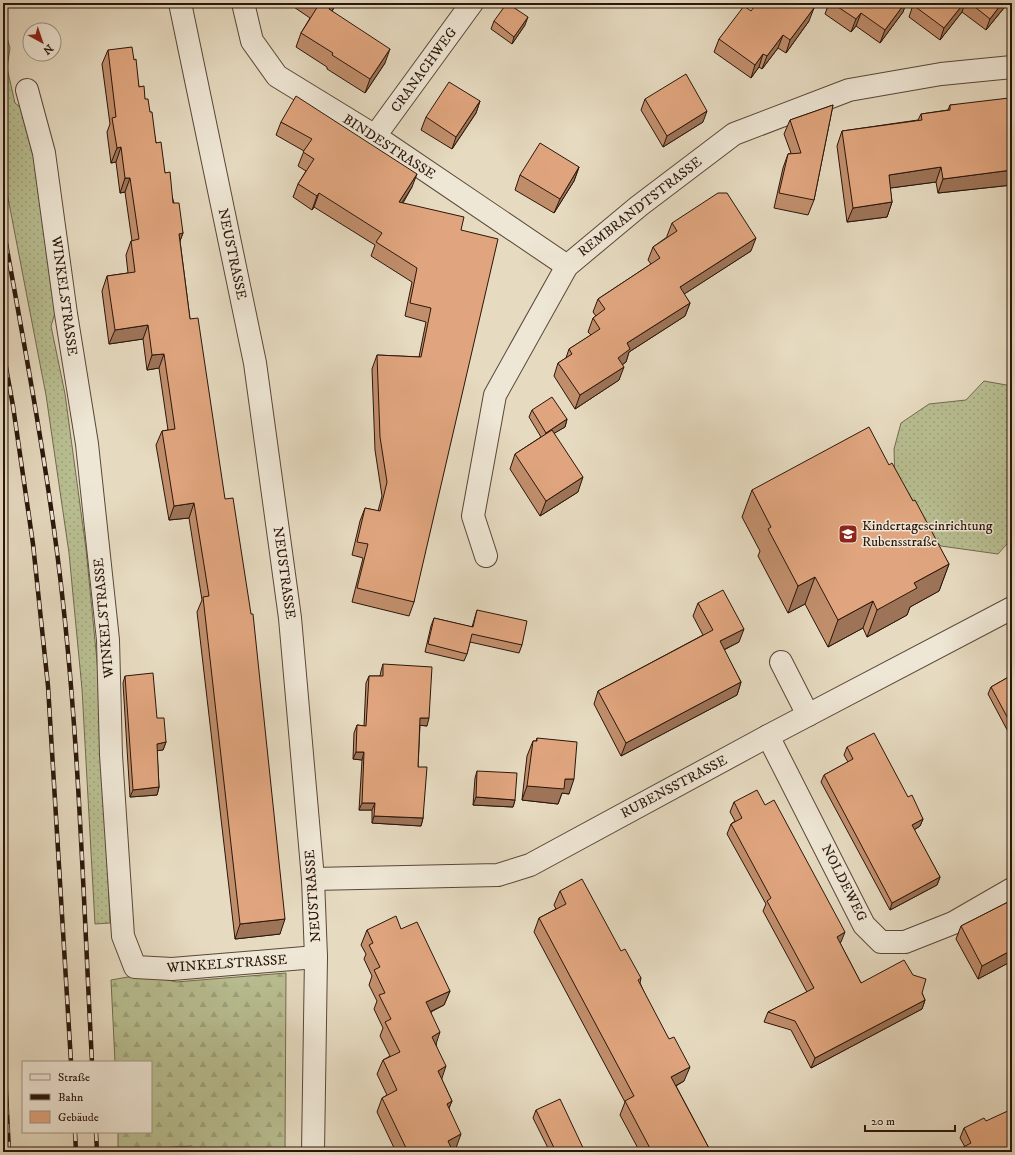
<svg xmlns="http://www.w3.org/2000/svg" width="1015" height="1155" font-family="'IM FELL DW Pica',serif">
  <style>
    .grass { fill: url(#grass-dots); stroke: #726a4e }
    .forest { fill: url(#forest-firs); stroke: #726a4e }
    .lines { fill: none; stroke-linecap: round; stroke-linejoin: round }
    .minor-casing { stroke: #5a4738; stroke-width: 24 }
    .minor { stroke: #efe7d6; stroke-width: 22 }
    .rail-casing { stroke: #2b160b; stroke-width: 4.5 }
    .rail { stroke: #efe7d6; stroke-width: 3; stroke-dasharray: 9; stroke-linecap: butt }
    .wall { fill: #c18e6c; stroke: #2b160b }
    .shaded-wall { fill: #9d7458; stroke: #2b160b }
    .building { fill: #e0a57e; stroke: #2b160b }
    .labels { text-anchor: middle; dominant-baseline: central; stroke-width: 3; stroke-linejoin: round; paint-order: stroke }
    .street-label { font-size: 14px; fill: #2b160b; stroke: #efe7d6 }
    .poi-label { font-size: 14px; fill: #2b160b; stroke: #efe7d6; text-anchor: start }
  </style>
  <defs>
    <pattern id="grass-dots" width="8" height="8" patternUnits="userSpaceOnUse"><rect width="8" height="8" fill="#b8be91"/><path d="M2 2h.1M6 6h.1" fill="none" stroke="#9ea37c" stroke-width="1.8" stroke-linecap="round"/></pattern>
    <pattern id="forest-firs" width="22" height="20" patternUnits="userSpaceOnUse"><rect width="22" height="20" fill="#b8be91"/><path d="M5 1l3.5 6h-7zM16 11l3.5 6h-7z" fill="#9ea37c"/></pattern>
  </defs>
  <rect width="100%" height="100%" fill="#e6dac0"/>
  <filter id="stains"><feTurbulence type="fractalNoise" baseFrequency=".005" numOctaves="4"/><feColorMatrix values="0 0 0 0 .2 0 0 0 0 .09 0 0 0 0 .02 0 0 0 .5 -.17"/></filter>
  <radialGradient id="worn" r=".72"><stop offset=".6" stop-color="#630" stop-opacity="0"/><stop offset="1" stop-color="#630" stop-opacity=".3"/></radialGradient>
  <g class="grass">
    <path d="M3 24 10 48 7 68 15 103 31 116 59 300 51 326 65 394 86 549 100 692 110 923 95 924 82 689 69 553 46 395 3 172Z"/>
    <path d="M984 381 1012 386V538L998 554 941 546 916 523 895 481 894 449 901 423 929 404 966 400Z"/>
  </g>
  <path class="forest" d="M286 973 285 1152H193L192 1146 118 1150V1132H151V1062H115L111 980 145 974 176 982Z"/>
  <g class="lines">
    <g class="minor-casing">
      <g id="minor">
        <path d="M180 3 255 363 290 618 313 879 316 957 313 1152"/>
        <path d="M243 3 252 41 277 76 375 136 567 266"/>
        <path d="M27 90 44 153 66 314 87 444 108 640 111 755 123 936 135 967 172 969 316 957"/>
        <path d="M375 136 472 3"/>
        <path d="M486 556 473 516 495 395 567 266 639 206 734 134 849 90 941 74 1012 67"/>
        <path d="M781 662 808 715"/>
        <path d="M768 736 864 925 881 942H905L953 923 1012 889"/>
        <path d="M313 879 498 875 530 865 768 736 1012 608"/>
      </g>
    </g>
    <use href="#minor" class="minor"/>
    <g class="rail-casing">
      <g id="rail">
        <path d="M3 227C23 338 44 448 58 560 79 726 83 895 92 1062"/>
        <path d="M3 351 13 406 33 544 48 686 71 1062"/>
        <path d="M3 1034 9 1152"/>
        <path d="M75 1132 76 1152"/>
        <path d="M96 1132 97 1152"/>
      </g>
    </g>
    <use href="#rail" class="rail"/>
  </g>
  <g class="wall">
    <path d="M288 3H337L332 11 385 63 365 93 327 69V67L296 47 301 33 310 18Z"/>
    <path d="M829 3H906L903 12 880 43 856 26 851 32 825 14Z"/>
    <path d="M914 3H1008L986 30 962 12 940 40 909 17 913 5Z"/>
    <path d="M751 11 809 21 786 53 778 48 762 69 759 67 751 78 714 52 719 39Z"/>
    <path d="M494 21 525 25 512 44 491 29Z"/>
    <path d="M108 50 134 60 139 87 145 99 150 112 156 143 183 233 180 241 190 319 280 934 235 939 197 612 202 600 189 518 169 520 156 445 162 431 168 430 159 368 147 370 143 339 109 344 102 291 107 276 128 273 126 255 131 241H132L125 192 120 193 116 162 111 163 107 132 110 124 102 64Z"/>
    <path d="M645 99 703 122 663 147 641 110Z"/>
    <path d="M480 101 476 113 452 149 421 130 426 117Z"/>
    <path d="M1012 103V185L938 193 936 182 890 188 892 202 887 217 847 222 837 146 842 131 918 120 921 114 948 110 950 105Z"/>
    <path d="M833 105 814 200 808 215 774 208 783 168 788 154 791 153 784 134 790 120Z"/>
    <path d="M281 122 412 187 403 203 461 230 414 602 409 616 352 602 363 558 352 555 360 521 365 508 378 511 382 496 375 450 372 369 377 355 419 357 426 322 405 316 412 282 371 256 375 245 314 207 312 210 293 197 298 184 306 171 298 166 304 151 276 135Z"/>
    <path d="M579 167 574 181 554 213 515 190 520 175Z"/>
    <path d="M672 223 751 251 684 294 690 303 685 316 629 352 626 362 622 365 619 380 575 409 554 376 558 363 566 358 569 349 591 335 588 332 593 318 596 316 593 312 598 299 651 264 648 260 653 247 667 237V236Z"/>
    <path d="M532 410 567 419 565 427 554 433 578 492 540 516 510 469 515 454 541 437 529 417Z"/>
    <path d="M889 465 913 501 949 564 939 591 910 607 907 615 867 637 863 628 828 647 805 604 788 613 758 556 760 551 742 517 752 490Z"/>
    <path d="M698 603 739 642 724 650 741 682 737 695 621 756 594 704 598 691 703 635 693 616Z"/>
    <path d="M477 610 522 645 519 653 470 642 467 654 464 661 425 652 431 626 434 618 472 627Z"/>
    <path d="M383 664 427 726 420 725 418 767 423 818 421 826 372 823V810H359L362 760 353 759 354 733 357 725 364 726 366 683 369 676H380L381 671Z"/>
    <path d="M1012 675V739L988 694 991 687Z"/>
    <path d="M125 676 157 718 166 742 163 750H157L159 787 157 795 130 797 123 683Z"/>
    <path d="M537 738 569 794 562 793 558 804 522 800 527 756 533 741H536Z"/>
    <path d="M847 747 908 797 923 819 920 826 914 830 940 877 937 885 890 910 821 782 824 775 848 762 844 755Z"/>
    <path d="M477 771 515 800 513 807 473 805 475 778Z"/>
    <path d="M734 802 841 942 840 943 861 983 922 993 925 1000 922 1009 811 1068 791 1030 764 1022 768 1012 807 992 763 911 766 904 727 834 731 824 735 821 730 812Z"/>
    <path d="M560 891 621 951 641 978 640 983 684 1081 676 1086 711 1152H640L620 1115 625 1102 534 932 539 918 556 909 554 905Z"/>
    <path d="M1012 900V961L978 979 956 939 961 926Z"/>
    <path d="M401 929 450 991 444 1005 431 1012 442 1080 452 1101 449 1108 456 1148 452 1150 453 1152H396L377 1112 382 1098 387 1095 377 1074 383 1060 390 1056 380 1036 383 1028 374 1009 377 1001 369 985 372 976 364 959 366 954 361 945 367 930Z"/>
    <path d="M536 1110 585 1152H550L533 1118Z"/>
    <path d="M986 1121 1012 1152 965 1147 960 1138 964 1128Z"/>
  </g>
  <g class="shaded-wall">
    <path d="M333 3H337L324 23 329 9Z"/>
    <path d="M905 3H906L903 12 880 43 885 30Z"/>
    <path d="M964 3H965L962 12 940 40 944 28Z"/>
    <path d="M1002 3H1008L986 30 990 19Z"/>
    <path d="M814 8 809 21 786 53 790 40Z"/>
    <path d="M861 13 856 26 851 32 856 19Z"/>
    <path d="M528 17 525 25 512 44 514 37Z"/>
    <path d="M783 35 778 48 762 69 767 56Z"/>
    <path d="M390 49 385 63 365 93 370 79Z"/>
    <path d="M763 54 759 67 751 78 755 65Z"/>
    <path d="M480 101 476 113 452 149 456 137Z"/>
    <path d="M707 111 703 122 663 147 667 136Z"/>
    <path d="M121 147 116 162 111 163 117 148Z"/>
    <path d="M579 167 574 181 554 213 560 199Z"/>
    <path d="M941 167 936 182 883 189 889 175Z"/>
    <path d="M1012 170V185L938 193 943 179Z"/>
    <path d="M417 174 412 187 394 215 399 202Z"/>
    <path d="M125 178H130L125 192 120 193Z"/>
    <path d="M319 193 314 207 312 210 317 196Z"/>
    <path d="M892 202 887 217 847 222 853 208Z"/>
    <path d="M183 233 177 248 179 234Z"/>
    <path d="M756 238 751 251 675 300 680 287Z"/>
    <path d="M690 303 685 316 629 352 626 362 613 371 618 358 627 343Z"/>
    <path d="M148 325 143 339 109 344 115 330Z"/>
    <path d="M164 354 159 368 147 370 152 355Z"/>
    <path d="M624 367 619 380 575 409 580 395Z"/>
    <path d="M567 419 565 427 543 440 546 433Z"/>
    <path d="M583 477 578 492 540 516 546 501Z"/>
    <path d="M194 503 189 518 169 520 174 506Z"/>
    <path d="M949 564 939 591 910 607 907 615 867 637 877 610 914 583Z"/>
    <path d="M815 577 805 604 788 613 798 586Z"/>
    <path d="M873 601 863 628 828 647 838 620Z"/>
    <path d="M744 629 739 642 715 654 720 641Z"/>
    <path d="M741 682 737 695 621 756 626 743Z"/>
    <path d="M420 718H429L427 726 417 725Z"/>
    <path d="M166 742 163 750 154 751 157 744Z"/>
    <path d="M356 752H364L362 760 353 759Z"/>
    <path d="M565 779H574L569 794 562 793 558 804 522 800 527 786Z"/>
    <path d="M159 787 157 795 130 797 133 790Z"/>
    <path d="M476 797 515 800 513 807 473 805Z"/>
    <path d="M362 803H375L372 810H359Z"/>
    <path d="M374 816 423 818 421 826 372 823Z"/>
    <path d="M923 819 920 826 909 833 912 825Z"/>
    <path d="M940 877 937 885 890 910 892 903Z"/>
    <path d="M285 919 280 934 235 939 240 924Z"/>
    <path d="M845 932 841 942 833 947 837 937Z"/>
    <path d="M1012 950V961L978 979 982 966Z"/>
    <path d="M450 991 444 1005 421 1016 426 1002Z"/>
    <path d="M925 1000 922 1009 811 1068 815 1058Z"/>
    <path d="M440 1032 435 1047 432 1037Z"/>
    <path d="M446 1066 441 1081 438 1071Z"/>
    <path d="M690 1067 684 1081 666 1091 671 1077Z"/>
    <path d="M452 1101 446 1115 447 1104Z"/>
    <path d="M461 1134 456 1148 448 1152V1141Z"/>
  </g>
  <g class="building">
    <path d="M314 3H333L329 9 390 49 370 79 332 55 333 53 301 33 318 6Z"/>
    <path d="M507 3 528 17 514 37 494 21Z"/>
    <path d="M757 3H786L787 4 788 3H807L814 8 790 40 783 35 767 56 763 54 755 65 719 39 744 6 751 11Z"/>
    <path d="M832 3H905L885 30 861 13 856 19Z"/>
    <path d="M914 3H964L944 28 913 5Z"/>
    <path d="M970 3H1002L990 19Z"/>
    <path d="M132 47 134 60 136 59 139 87 144 86 145 99H148L150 112H152L156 143 161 142 165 173 170 172 173 203H179L183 233 179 234 190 319 198 318 225 499 233 498 251 614H253L285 919 240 924 203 597 209 596 194 503 174 506 162 431 175 429 164 354 152 355 148 325 115 330 107 276 135 272 131 241 139 239 130 178H125L121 147 117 148 112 118 116 117 108 50Z"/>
    <path d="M686 74 707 111 667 136 645 99Z"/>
    <path d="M449 82 480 101 456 137 426 117Z"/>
    <path d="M296 96 417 174 399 202 464 217 461 230 498 239 414 602 357 588 368 544 357 542 365 508 380 511 387 482 380 437 377 355 421 357 431 308 410 303 417 268 376 242 382 233 319 193 317 196 298 184 314 159 303 152 312 139 281 122Z"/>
    <path d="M1009 98 1010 104 1012 103V170L943 179 941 167 889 175 892 202 853 208 842 131 922 120 921 114 950 110V105Z"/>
    <path d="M833 105 814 200 779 193 788 154 801 153 790 120Z"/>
    <path d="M540 143 579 167 560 199 520 175Z"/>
    <path d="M718 193H727L756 238 680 287 690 303 627 343 630 349 618 358 624 367 580 395 558 363 572 354 569 349 600 329 593 318 605 309 598 299 660 258 653 247 677 231 672 223Z"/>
    <path d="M552 397 567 419 546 433 532 410Z"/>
    <path d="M869 427 889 465 892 463 913 501 915 500 949 564 914 583 917 588 877 610 873 601 838 620 815 577 798 586 768 529 771 527 752 490Z"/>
    <path d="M552 430 583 477 546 501 515 454Z"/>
    <path d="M723 590 744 629 720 641 741 682 626 743 598 691 713 630 698 603Z"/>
    <path d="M477 610 527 621 522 645 472 634 467 654 428 644 434 618 473 627Z"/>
    <path d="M383 664 432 667 429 718H420L418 767H427L423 818 374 816 375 803H362L364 752H356L357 725 366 726 369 676H383Z"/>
    <path d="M153 673 157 718H164L166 742 157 744 159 787 133 790 125 676Z"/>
    <path d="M1012 675V726L991 687Z"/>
    <path d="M874 733 908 797 912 795 923 819 912 825 940 877 892 903 824 775 853 759 847 747Z"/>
    <path d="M537 738 577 742 574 779H565L564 789 527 786 533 741H537Z"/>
    <path d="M477 771 517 773 515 800 476 797Z"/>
    <path d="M757 790 765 805 774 800 845 932 837 937 861 983 904 960 913 975 926 979 922 993 925 1000 815 1058 795 1021 768 1012 814 988 767 901 771 898 731 824 742 818 734 802Z"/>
    <path d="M582 879 621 951 625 949 641 978 638 980 669 1039 674 1037 690 1067 671 1077 711 1152H652L625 1101 634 1096 539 918 566 904 560 891Z"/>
    <path d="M1012 900V950L982 966 961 926Z"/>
    <path d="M396 916 401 929 417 922 450 991 426 1002 440 1032 432 1037 446 1066 438 1071 452 1101 447 1104 461 1134 448 1141 453 1152H408L382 1098 397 1090 383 1060 400 1052 385 1022 391 1019 379 995 385 993 374 970 380 967 369 945 373 943 367 930Z"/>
    <path d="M560 1099 585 1152H556L536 1110Z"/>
    <path d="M1012 1109V1152H954L971 1143 964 1128 984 1118 986 1121Z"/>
    <path d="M808 1148 810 1152H799Z"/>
  </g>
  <defs>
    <g id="school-square" transform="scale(1)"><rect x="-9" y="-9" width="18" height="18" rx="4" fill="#8f2418" stroke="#efe7d6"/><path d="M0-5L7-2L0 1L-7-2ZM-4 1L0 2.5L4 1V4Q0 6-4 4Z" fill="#fff"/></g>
  </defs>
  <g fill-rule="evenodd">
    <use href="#school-square" x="848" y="534"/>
  </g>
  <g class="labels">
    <g class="street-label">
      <text transform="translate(424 70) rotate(-54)">CRANACHWEG</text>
      <text transform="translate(389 147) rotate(33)">BINDESTRASSE</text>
      <text transform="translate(640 207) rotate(-38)">REMBRANDTSTRASSE</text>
      <text transform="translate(232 254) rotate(78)">NEUSTRASSE</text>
      <text transform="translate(64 296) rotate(82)">WINKELSTRASSE</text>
      <text transform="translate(284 573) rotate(82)">NEUSTRASSE</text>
      <text transform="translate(104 618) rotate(-95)">WINKELSTRASSE</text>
      <text transform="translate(674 787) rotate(-28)">RUBENSSTRASSE</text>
      <text transform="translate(844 883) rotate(63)">NOLDEWEG</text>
      <text transform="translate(313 896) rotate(-94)">NEUSTRASSE</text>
      <text transform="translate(227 964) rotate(-4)">WINKELSTRASSE</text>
    </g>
    <g class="poi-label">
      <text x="862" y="526">Kindertageseinrichtung<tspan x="862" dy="16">Rubensstraße</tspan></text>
    </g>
  </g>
  <rect width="1015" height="1155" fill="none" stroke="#e6dac0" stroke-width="16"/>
  <rect x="4" y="4" width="1007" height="1147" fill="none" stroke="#2b160b" stroke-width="2"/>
  <rect x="8" y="8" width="999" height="1139" fill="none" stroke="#2b160b"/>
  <rect x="22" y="1061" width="130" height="72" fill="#efe7d6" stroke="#a19385"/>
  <rect x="30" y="1074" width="20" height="6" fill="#efe7d6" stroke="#a19385"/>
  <text x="58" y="1081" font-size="12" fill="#2b160b">Straße</text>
  <rect x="30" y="1094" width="20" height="6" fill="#2b160b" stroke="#a19385"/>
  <text x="58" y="1101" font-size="12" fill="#2b160b">Bahn</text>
  <rect x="30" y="1111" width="20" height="12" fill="#e0a57e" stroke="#a19385"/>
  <text x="58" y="1121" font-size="12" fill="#2b160b">Gebäude</text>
  <g transform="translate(42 42) rotate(140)"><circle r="19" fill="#efe7d6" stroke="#a19385"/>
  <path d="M0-3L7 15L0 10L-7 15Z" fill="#8f2418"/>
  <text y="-6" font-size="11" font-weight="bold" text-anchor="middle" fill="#2b160b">N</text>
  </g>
  <path d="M865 1125v6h90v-6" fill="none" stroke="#2b160b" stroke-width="2"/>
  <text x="871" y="1125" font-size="12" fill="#2b160b" stroke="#efe7d6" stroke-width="3" paint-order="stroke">20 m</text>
  <rect width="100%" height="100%" filter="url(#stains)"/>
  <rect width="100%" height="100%" fill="url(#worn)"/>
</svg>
